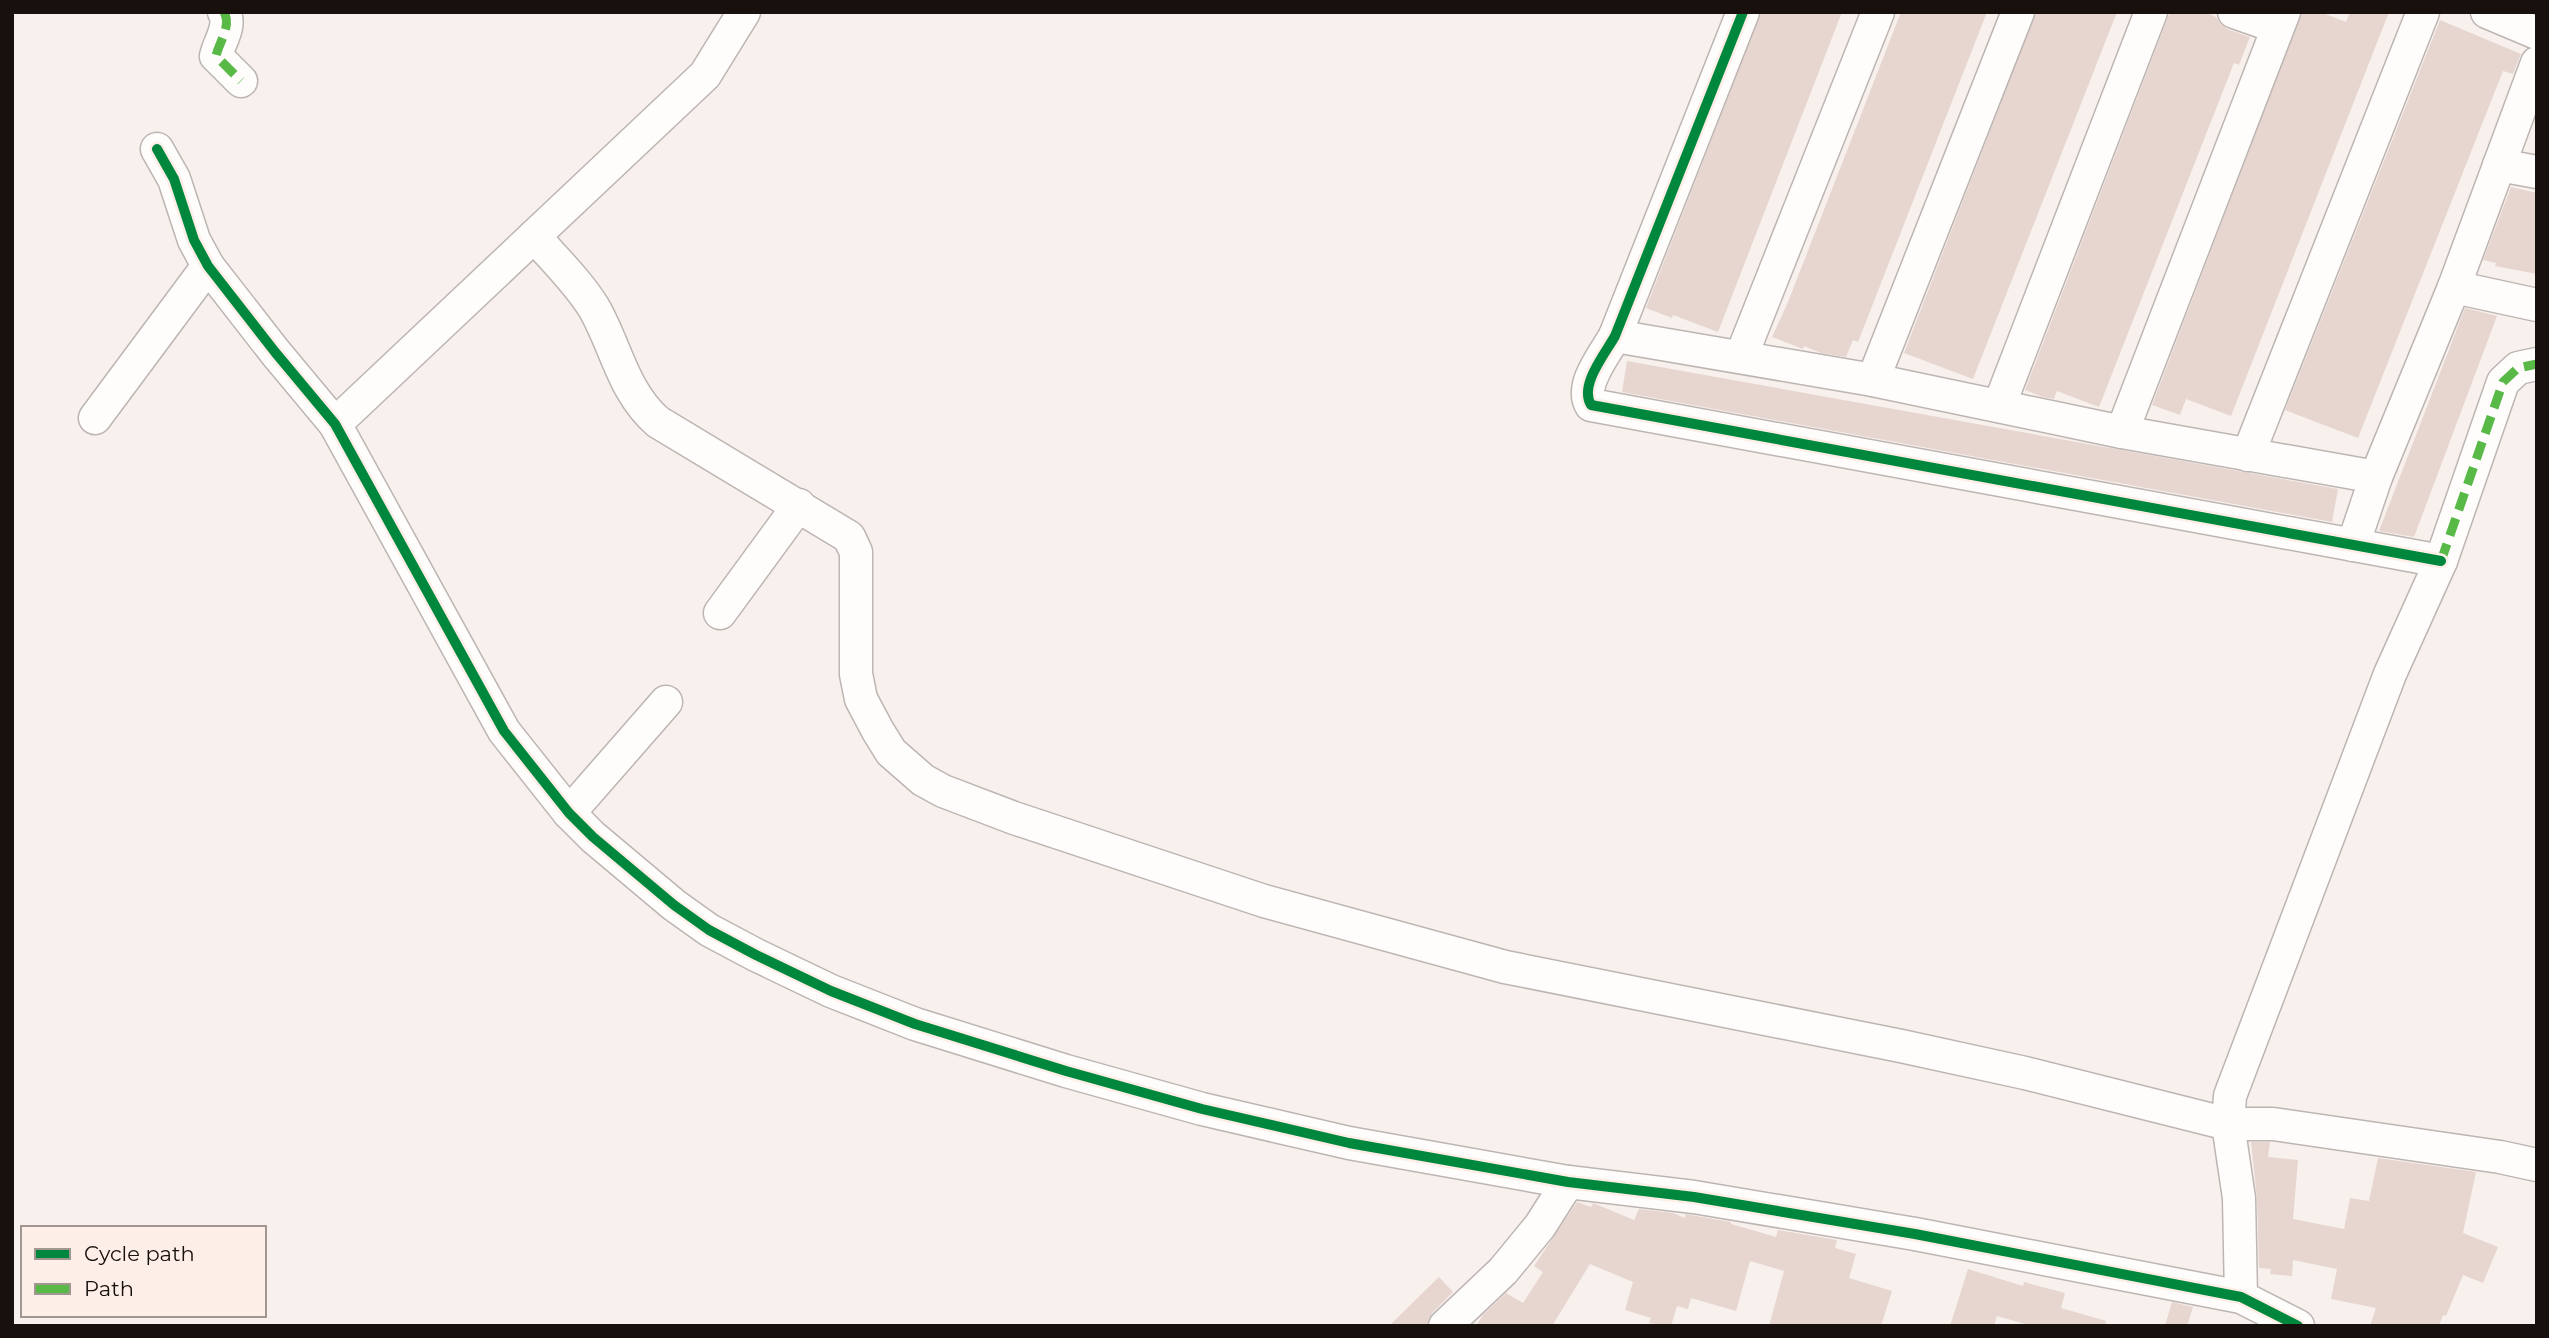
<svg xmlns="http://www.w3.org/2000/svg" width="2549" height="1338" font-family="Montserrat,sans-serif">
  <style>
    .building { fill: #e6d6cf }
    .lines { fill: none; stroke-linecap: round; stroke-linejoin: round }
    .minor-casing { stroke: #bdb5b2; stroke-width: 35 }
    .minor { stroke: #fefdfc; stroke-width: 32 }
    .quiet { stroke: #58b947; stroke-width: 9; stroke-dasharray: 18 9; stroke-linecap: butt }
    .cycleway-casing { stroke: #fdefe8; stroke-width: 15 }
    .cycleway { stroke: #00873e; stroke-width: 10 }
  </style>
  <rect width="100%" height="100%" fill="#f8f0ed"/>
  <g class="building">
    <path d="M1761 12H1842L1718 332 1673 315 1672 318 1646 308Z"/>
    <path d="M1901 12H1987L1858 342 1853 340 1846 357 1821 353 1804 346 1803 349 1772 337 1788 302Z"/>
    <path d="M2036 12H2117L1973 379 1904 353Z"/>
    <path d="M2170 12H2205L2216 17 2221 24 2227 29 2250 37 2239 65 2234 63 2099 407 2057 391 2054 399 2043 397 2025 390Z"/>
    <path d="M2302 12H2320L2346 22 2350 12H2389L2231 416 2186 399 2180 415 2152 405Z"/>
    <path d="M2440 20 2521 54 2513 74 2503 71 2358 438 2285 410Z"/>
    <path d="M2511 187 2537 193V274L2495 266 2496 263 2483 260Z"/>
    <path d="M2465 308 2497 316 2414 537 2379 531Z"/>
    <path d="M1627 361 2338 489 2332 522 1622 392Z"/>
    <path d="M2251 1142H2270L2268 1157 2298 1160 2293 1219 2344 1229 2350 1198 2369 1201 2378 1158 2476 1172 2463 1233 2498 1247 2483 1283 2463 1275 2446 1316 2443 1315 2439 1326H2370L2376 1308 2331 1299 2337 1269 2293 1260 2292 1276 2270 1274 2271 1269 2259 1268 2257 1198Z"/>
    <path d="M1577 1202 1591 1207 1593 1203 1634 1220 1639 1209 1673 1213 1685 1218V1214L1731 1222V1224L1776 1237 1778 1230 1837 1240 1835 1248 1856 1254 1849 1278 1892 1291 1881 1326H1769L1784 1271 1750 1261 1736 1311 1691 1298 1688 1309 1677 1306 1671 1326 1649 1323 1651 1318 1625 1310 1633 1282 1590 1264 1552 1326H1476L1483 1315 1506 1293 1523 1303 1543 1272 1534 1266Z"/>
    <path d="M1968 1269 2023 1286 2024 1282 2065 1293 2061 1308 2106 1321 2105 1326H2032L1997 1316 1994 1326H1950Z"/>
    <path d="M1439 1277 1453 1292 1432 1313 1427 1326H1389Z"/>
    <path d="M2172 1302 2193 1307 2187 1326H2165Z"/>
  </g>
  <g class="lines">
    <g class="minor-casing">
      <g id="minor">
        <path d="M224 12C232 26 219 42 216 56L241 81"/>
        <path d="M1743 12 1615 336C1605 354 1579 385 1591 405L2441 561"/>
        <path d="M2234 12 2277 27"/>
        <path d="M2487 12 2537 33"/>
        <path d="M157 149 174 179 194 240 208 266 275 352 335 424 504 731 569 813 593 837 674 905 709 930 756 955 831 991 915 1024 1066 1071 1202 1109 1349 1143 1568 1182 1694 1197 1915 1234 2241 1297 2298 1326"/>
        <path d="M2499 165 2537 172"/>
        <path d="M534 236C554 259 578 282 594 308 616 346 623 392 658 422L849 537 856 552V674L861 699 878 731 891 752 923 780 943 791 1014 818 1264 901 1505 967 1901 1046 2025 1073 2228 1124H2273L2500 1157 2537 1165"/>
        <path d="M2454 287 2537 305"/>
        <path d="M1615 336 1873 380 2122 432 2376 477"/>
        <path d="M1741 357 1878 12"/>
        <path d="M1873 380 2018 12"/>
        <path d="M1999 406 2151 12"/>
        <path d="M95 418 208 266"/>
        <path d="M335 424 705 75 744 12"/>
        <path d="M2122 432 2284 12"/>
        <path d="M2248 455 2423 12"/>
        <path d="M2353 545 2376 477 2454 287 2537 63"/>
        <path d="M720 613 799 505"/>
        <path d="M569 813 666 702"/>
        <path d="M2241 1297 2239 1198 2228 1124 2230 1096 2390 674 2441 561 2503 382 2518 368 2537 364"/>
        <path d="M1445 1326 1503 1271 1540 1226 1568 1182"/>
      </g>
    </g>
    <use href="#minor" class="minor"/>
    <g class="quiet">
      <path d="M224 12C232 26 219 42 216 56L241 81"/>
      <path d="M2441 561 2503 382 2518 368 2537 364"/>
    </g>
    <g class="cycleway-casing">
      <g id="cycleway">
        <path d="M1743 12 1615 336C1605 354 1579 385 1591 405L2441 561"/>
        <path d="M157 149 174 179 194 240 208 266 275 352 335 424 504 731 569 813 593 837 674 905 709 930 756 955 831 991 915 1024 1066 1071 1202 1109 1349 1143 1568 1182 1694 1197 1915 1234 2241 1297 2298 1326"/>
      </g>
    </g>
    <use href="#cycleway" class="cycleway"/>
  </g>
  <rect width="2549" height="1338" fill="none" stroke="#17100c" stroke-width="28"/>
  <rect x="21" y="1226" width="245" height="91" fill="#fdefe8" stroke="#a19690" stroke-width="2"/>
  <rect x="35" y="1249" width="35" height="10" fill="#00873e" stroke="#a19690" stroke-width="2"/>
  <text x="84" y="1261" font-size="21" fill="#17100c">Cycle path</text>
  <rect x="35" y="1284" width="35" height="10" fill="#58b947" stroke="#a19690" stroke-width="2"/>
  <text x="84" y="1296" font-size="21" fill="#17100c">Path</text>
</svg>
